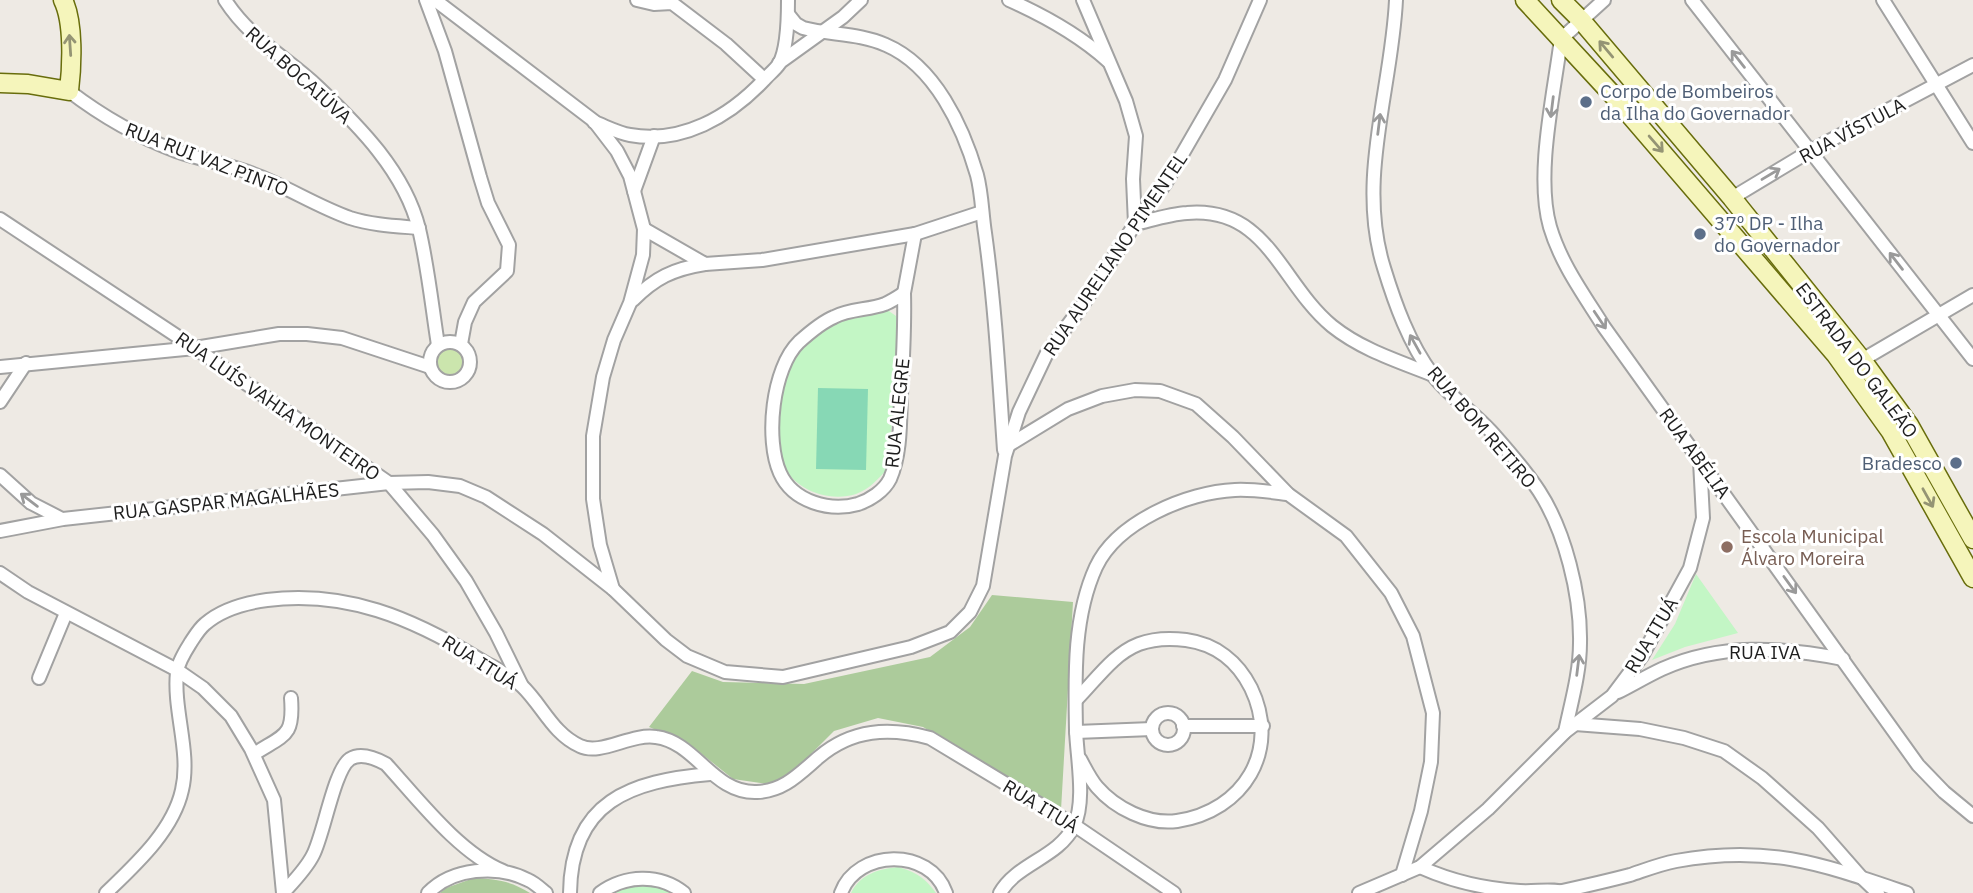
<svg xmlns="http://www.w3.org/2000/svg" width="1973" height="893" font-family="'IBM Plex Sans',sans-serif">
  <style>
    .grass { fill: #cbe5ad }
    .forest { fill: #accb9b }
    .park { fill: #c3f6c5 }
    .pitch { fill: #87d8b5 }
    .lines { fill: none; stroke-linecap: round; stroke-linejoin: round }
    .street-casing { stroke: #a2a2a2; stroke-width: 16 }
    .secondary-casing { stroke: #686d0c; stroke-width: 21 }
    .street { stroke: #fff; stroke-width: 12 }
    .secondary { stroke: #f5f5bb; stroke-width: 18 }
    .oneway { stroke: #949474 }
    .oneway2 { stroke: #9a9a9a }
    .service-dot { fill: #5c6f8a; stroke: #fff; stroke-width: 2.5 }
    .education-dot { fill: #8d6e63; stroke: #fff; stroke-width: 2.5 }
    .labels { text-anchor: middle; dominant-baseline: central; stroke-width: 6; stroke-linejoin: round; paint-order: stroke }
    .street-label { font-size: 19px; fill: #1e1e1e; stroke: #fff }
    .service-label { font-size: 19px; fill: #4e5e75; stroke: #fff; text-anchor: start }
    .education-label { font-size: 19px; fill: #785e54; stroke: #fff; text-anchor: start }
  </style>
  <rect width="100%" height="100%" fill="#eeeae4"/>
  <circle class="grass" cx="449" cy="361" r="14"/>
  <g class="forest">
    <path d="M992 595 1073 602 1061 810 923 727 878 718 834 731 796 769 774 785 733 779 688 743 649 727 692 671 723 682 804 684 930 657 970 627Z"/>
    <path d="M474 878C496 879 511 881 530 893H440L446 888Z"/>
  </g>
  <g class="park">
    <path d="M886 309 896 316 898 324 889 467C879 478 870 489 856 494 827 503 792 489 780 460 775 446 778 432 779 418 783 372 790 345 835 322 849 314 870 313 886 309Z"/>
    <path d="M1696 574 1738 633 1685 647 1652 660 1675 624Z"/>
    <path d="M898 867C916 872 925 878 936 893H851C860 874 879 869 898 867Z"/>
    <path d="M635 883H653L677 893H610Z"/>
  </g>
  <path class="pitch" d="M818 388 868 389 866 470 816 469Z"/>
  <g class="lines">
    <g class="street-casing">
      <g id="street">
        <path d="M225 0C250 39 285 56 318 87 359 126 405 172 419 229 428 267 432 307 438 345"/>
        <path d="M426 0 445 51 480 177 488 203 509 245 507 271 474 302 465 322 461 344"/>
        <path d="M435 0 594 121 617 151 630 176 644 229 643 255 630 303 614 340 603 377 593 436V499L600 545 613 589"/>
        <path d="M637 0 654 4 672 3 726 44 764 79"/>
        <path d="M1009 0C1045 16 1078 34 1108 61"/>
        <path d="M1083 0 1126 101 1136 136 1133 179 1135 224C1152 220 1170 214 1187 213 1268 206 1280 283 1332 326 1362 350 1398 361 1433 375"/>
        <path d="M1396 0C1392 88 1356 180 1384 268 1395 304 1409 343 1432 374 1450 398 1477 414 1496 437 1511 454 1527 473 1539 491 1565 531 1581 595 1580 643 1580 673 1571 703 1565 732"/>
        <path d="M1604 0 1561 39C1554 94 1535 175 1550 227 1561 264 1584 295 1604 327L1918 765 1944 792 1973 816"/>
        <path d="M1692 0 1973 359"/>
        <path d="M1883 0 1973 143"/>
        <path d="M788 14 796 24 803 28C830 35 860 33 886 45 935 66 963 127 977 175 982 194 982 214 985 233 995 305 999 377 1004 450"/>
        <path d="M779 63 843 17 861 0"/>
        <path d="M69 91C103 117 136 136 176 151 201 160 228 164 253 174 286 186 316 206 350 218 372 225 396 226 419 228"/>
        <path d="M594 122C605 126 618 133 630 135 682 144 729 117 764 80 768 75 775 70 779 64 787 50 788 17 788 0"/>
        <path d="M634 191 654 136"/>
        <path d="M1732 198 1810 151 1973 65"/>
        <path d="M0 219 195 348 389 483 433 535 466 581 496 633 521 684"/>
        <path d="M644 229 705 264 762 260 915 234 982 212"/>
        <path d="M904 293C905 327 903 361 901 395 900 421 901 454 890 479 884 491 870 500 858 504 830 512 793 502 780 473 765 440 772 368 799 342 809 333 822 322 834 317 849 309 869 310 885 304 892 301 898 297 904 293Z"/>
        <path d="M904 293 915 234"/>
        <path d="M633 300C655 278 673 269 705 264"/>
        <circle cx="450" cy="362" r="20"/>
        <path d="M1862 360 1973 295"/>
        <path d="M0 367 195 348 279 334H307L342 338 430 367"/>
        <path d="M0 402 26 363"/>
        <path d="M1009 445 1068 409 1102 396 1135 390 1160 391 1196 404 1233 437 1288 494 1346 536 1391 593 1413 636 1433 713 1431 762 1421 811 1402 875"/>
        <path d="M0 475 31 503 62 519"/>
        <path d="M0 531 63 519 389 483 428 482 460 486 486 497 543 534 613 589 666 640 687 656 725 672 783 677 911 647 950 632 970 612 983 586 1005 456 1019 412 1047 353 1082 306 1135 224 1165 184 1225 80 1260 0"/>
        <path d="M0 573 28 592 177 670 203 688 231 716 251 749 274 800 283 893"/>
        <path d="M39 678 66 613"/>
        <path d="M1618 692C1632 685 1647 676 1662 669 1720 643 1781 647 1843 659"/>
        <path d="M1076 700C1096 680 1113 654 1139 644 1155 638 1170 638 1186 640 1216 644 1238 662 1251 688 1281 750 1244 811 1177 821 1148 825 1115 808 1097 787 1090 779 1085 768 1080 759"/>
        <circle cx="1168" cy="729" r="16"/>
        <path d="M1575 724 1640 729 1684 738 1724 751 1762 778 1818 828 1861 877 1878 893"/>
        <path d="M1183 726H1263"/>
        <path d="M1076 732 1152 729"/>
        <path d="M254 754C285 734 294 737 291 698"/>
        <path d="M1420 867C1451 881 1486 889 1520 891 1537 892 1554 888 1569 893"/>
        <path d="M1562 891C1585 886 1607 881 1630 875 1645 870 1660 864 1676 861 1768 844 1822 864 1907 893"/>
        <path d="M106 893C135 865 173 831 182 790 191 752 173 711 177 672 178 662 186 650 191 642 195 636 199 629 205 624 222 609 245 603 267 600 346 590 412 618 479 659 492 667 510 675 522 686 542 705 553 734 580 746 601 756 631 733 656 737 696 742 713 794 757 792 784 791 799 774 819 757 852 729 889 727 930 738L1074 825 1174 893"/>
        <path d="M283 893C294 881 306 869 313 855 324 834 334 770 350 759 361 752 375 758 386 764 418 799 459 853 503 871"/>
        <path d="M428 893C452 868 497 864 528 880 535 883 541 889 546 893"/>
        <path d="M570 893C571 801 631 781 710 774"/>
        <path d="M600 893C625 875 659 873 684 893"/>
        <path d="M841 893C857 849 930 847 946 893"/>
        <path d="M1000 893C1017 863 1058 858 1074 826 1086 801 1077 758 1076 730 1075 677 1073 617 1096 567 1117 522 1187 492 1235 490 1252 489 1271 492 1288 494"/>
        <path d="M1359 893 1420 867 1488 809 1565 732 1612 696 1642 656 1690 568 1703 518 1700 461"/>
      </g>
    </g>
    <g class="secondary-casing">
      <g id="secondary">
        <path d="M1525 0 1611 93 1836 355 1891 432 1973 578"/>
        <path d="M1561 0 1581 20 1732 198 1862 360 1909 425 1973 539"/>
        <path d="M0 83 28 84 69 91C72 66 74 22 63 0"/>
      </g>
    </g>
    <use href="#street" class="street"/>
    <use href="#secondary" class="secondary"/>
  </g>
  <defs><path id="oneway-shaft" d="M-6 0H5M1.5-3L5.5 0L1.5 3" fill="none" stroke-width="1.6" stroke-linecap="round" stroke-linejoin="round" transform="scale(1.75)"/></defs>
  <g class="oneway">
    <use href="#oneway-shaft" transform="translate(70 45) rotate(-94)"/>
    <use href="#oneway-shaft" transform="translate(1606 49) rotate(-130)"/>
    <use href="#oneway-shaft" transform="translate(1656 144) rotate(49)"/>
    <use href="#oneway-shaft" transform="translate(1928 498) rotate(61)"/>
  </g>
  <g class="oneway2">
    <use href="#oneway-shaft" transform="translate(1738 59) rotate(-128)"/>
    <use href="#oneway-shaft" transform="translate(1552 107) rotate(97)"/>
    <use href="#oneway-shaft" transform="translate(1379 124) rotate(-83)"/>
    <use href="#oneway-shaft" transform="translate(1771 174) rotate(-31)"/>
    <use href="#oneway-shaft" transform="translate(1896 261) rotate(-128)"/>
    <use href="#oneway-shaft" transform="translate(1600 320) rotate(56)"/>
    <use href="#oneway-shaft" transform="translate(1415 344) rotate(-119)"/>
    <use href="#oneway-shaft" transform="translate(29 500) rotate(-143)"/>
    <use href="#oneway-shaft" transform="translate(1790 585) rotate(54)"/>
    <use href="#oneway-shaft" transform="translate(1578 665) rotate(-83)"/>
  </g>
  <g class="service-dot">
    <circle cx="1586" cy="102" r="7"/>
    <circle cx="1700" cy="234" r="7"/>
    <circle cx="1956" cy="463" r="7"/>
  </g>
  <circle class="education-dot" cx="1727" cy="547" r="7"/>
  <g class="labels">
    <g class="street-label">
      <text transform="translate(299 75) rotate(42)">RUA BOCAIÚVA</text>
      <text transform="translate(1852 130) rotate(-28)">RUA VÍSTULA</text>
      <text transform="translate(207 159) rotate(21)">RUA RUI VAZ PINTO</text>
      <text transform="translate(1115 254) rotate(-56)">RUA AURELIANO PIMENTEL</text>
      <text transform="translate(1857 360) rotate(53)">ESTRADA DO GALEÃO</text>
      <text transform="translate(278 406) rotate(35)">RUA LUÍS VAHIA MONTEIRO</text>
      <text transform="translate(897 413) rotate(-84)">RUA ALEGRE</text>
      <text transform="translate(1482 427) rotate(49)">RUA BOM RETIRO</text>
      <text transform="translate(1695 453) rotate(54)">RUA ABÉLIA</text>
      <text transform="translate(226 501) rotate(-6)">RUA GASPAR MAGALHÃES</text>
      <text transform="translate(1651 635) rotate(-59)">RUA ITUÁ</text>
      <text x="1765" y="652">RUA IVA</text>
      <text transform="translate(480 662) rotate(32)">RUA ITUÁ</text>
      <text transform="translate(1041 806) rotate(31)">RUA ITUÁ</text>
    </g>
    <g class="service-label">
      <text x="1600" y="91">Corpo de Bombeiros<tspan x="1600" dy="22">da Ilha do Governador</tspan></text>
      <text x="1714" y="223">37º DP - Ilha<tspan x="1714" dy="22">do Governador</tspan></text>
      <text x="1942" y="463" text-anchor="end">Bradesco</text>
    </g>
    <g class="education-label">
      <text x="1741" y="536">Escola Municipal<tspan x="1741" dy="22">Álvaro Moreira</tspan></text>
    </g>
  </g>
</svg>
